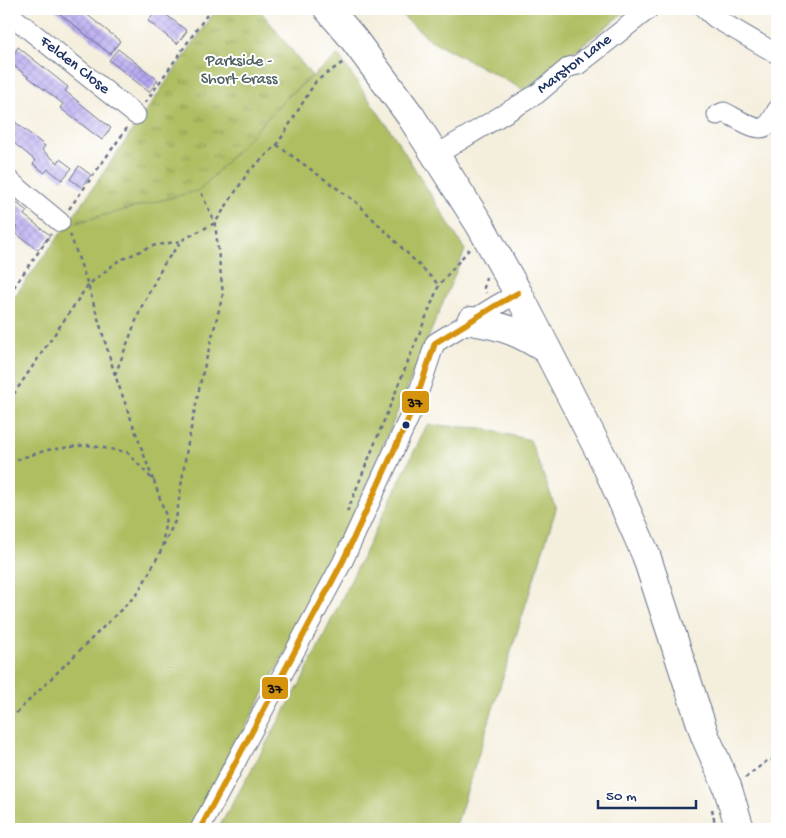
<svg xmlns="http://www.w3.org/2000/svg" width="786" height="838" font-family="'Gochi Hand',sans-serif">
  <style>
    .grass { fill: #aebe61; stroke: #647660 }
    .park { fill: url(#park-tufts); stroke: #647660 }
    .building { fill: url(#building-cross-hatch) }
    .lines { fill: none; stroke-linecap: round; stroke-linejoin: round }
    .minor-casing { stroke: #67728a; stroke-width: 21 }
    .highway-casing { stroke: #67728a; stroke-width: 30 }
    .path { stroke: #67728a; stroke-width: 2.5; stroke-dasharray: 4 4; stroke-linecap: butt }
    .minor { stroke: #fff; stroke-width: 19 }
    .highway { stroke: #fff; stroke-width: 28 }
    .bus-1-casing { stroke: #fff; stroke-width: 10 }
    .bus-1 { stroke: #d6940e; stroke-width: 6 }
    .bus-dot { fill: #1b2f5e; stroke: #fff; stroke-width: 2 }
    .labels { text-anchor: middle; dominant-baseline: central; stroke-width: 4; stroke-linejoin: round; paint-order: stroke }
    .park-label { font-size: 16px; fill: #4e615f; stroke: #fff }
    .street-label { font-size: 16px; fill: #1b2f5e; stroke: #fff }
    .line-badge { stroke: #fff; stroke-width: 2 }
    .pale-badge-label { font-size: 14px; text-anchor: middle; font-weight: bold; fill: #111 }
  </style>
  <defs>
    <pattern id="park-tufts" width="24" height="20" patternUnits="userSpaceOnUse" patternTransform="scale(1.25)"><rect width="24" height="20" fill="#aebe61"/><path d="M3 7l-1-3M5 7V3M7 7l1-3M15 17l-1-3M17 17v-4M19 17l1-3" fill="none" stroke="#8d9b53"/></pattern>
    <pattern id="building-cross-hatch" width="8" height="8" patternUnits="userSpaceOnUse" patternTransform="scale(1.25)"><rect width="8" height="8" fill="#b8a9f2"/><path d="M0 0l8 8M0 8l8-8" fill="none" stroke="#958ac7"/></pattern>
  </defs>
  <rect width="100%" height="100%" fill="#fff"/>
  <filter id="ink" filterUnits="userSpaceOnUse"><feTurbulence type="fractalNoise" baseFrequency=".02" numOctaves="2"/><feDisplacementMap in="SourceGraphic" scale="10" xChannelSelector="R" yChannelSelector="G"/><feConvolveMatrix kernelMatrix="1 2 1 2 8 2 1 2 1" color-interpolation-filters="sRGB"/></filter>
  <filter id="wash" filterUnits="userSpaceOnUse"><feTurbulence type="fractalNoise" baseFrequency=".0096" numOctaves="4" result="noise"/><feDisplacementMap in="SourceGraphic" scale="20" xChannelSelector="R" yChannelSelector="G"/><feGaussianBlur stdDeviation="1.12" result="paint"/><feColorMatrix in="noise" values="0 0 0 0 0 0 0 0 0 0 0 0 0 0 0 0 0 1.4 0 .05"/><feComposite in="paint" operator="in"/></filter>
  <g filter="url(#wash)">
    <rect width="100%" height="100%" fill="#f4eedc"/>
    <g class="grass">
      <path d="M395 9H629L524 90 429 39Z"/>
      <path d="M338 55 395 137 465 250 337 556 191 829H9V304L67 225 200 189 286 98Z"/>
      <path d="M427 425 481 428 530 440 556 509 455 829H218L301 682Z"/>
    </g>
    <path class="park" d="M217 9H259L312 76 286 98 200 190 67 225Z"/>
    <g id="blocks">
      <g class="building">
        <path d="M54 9H80L120 41 110 54Z"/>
        <path d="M159 9 187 31 177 44 148 21Z"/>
        <path d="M18 47 68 87 65 91 111 128 102 140 60 108 63 104 9 62Z"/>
        <path d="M118 49 158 80 149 92 109 60Z"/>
        <path d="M9 117 45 146 42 150 58 163 60 159 72 168 62 180 48 169 45 173 33 164 36 161 9 139Z"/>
        <path d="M79 166 91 175 81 187 70 179Z"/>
        <path d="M14 201 27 211 24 215 50 235 38 250 14 232 17 227 9 220V208Z"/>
      </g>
    </g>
  </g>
  <g filter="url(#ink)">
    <use href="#blocks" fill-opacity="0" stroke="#67728a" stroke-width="1"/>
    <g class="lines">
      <g class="minor-casing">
        <g id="minor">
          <path d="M705 9 715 18 777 54"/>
          <path d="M13 17 136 115"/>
          <path d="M717 115 724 112C733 116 756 132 765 127 771 123 774 116 777 110"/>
          <path d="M436 155 537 94 569 67 578 65 649 9"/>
          <path d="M9 180 60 222"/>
          <path d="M200 829 343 561 413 409 435 343 495 306 518 293"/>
        </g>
      </g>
      <g class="highway-casing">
        <g id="highway">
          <path d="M328 9 352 37 410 115 480 225 518 293 605 462 646 555 705 736 727 786 740 829"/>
          <path d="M471 321C503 326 520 332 547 350"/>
        </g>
      </g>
      <g class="path">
        <path d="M145 103 211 9"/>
        <path d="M277 145 356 202 439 285"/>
        <path d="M69 209 127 128"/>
        <path d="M70 234 88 285 115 375 153 480"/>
        <path d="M486 277 484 288 486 293"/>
        <path d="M9 294 51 234"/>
        <path d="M115 375 141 308 164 264 182 240 215 223 249 171 277 145 316 81 345 61"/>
        <path d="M9 401 88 285 118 261 152 246 181 241"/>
        <path d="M9 462 47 450 87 445 127 452 154 481 166 516 162 549 138 593 9 720"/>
        <path d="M347 512 439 285 471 247"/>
        <path d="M163 546 176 519 187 448 201 380 223 294 215 223 200 190"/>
        <path d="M745 778 768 760H777"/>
        <path d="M712 809 716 829"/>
      </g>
      <use href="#minor" class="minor"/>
      <use href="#highway" class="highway"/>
      <g class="bus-1-casing">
        <path id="bus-1" d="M200 829 343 561 413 409 435 343 495 306 518 293"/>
      </g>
      <use href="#bus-1" class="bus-1"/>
    </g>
  </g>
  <circle class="bus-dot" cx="406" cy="425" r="4.5"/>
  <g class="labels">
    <g class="park-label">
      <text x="239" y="62">Parkside -<tspan x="239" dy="18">Short Grass</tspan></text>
    </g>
    <g class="street-label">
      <text transform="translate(575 65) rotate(-37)">Marston Lane</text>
      <text transform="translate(74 66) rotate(38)">Felden Close</text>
    </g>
  </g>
  <g class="line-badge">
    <rect x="401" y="390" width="29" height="24" rx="5" fill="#d6940e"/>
    <rect x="261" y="676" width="28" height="24" rx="5" fill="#d6940e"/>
  </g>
  <g class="pale-badge-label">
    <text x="415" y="407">37</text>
    <text x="275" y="693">37</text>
  </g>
  <rect width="786" height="838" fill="none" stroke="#fff" stroke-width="30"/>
  <path d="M598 800v8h98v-8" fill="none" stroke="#1b2f5e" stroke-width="2.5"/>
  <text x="606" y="800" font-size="15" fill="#1b2f5e" stroke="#ffffff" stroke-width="4" paint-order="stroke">50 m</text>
</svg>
